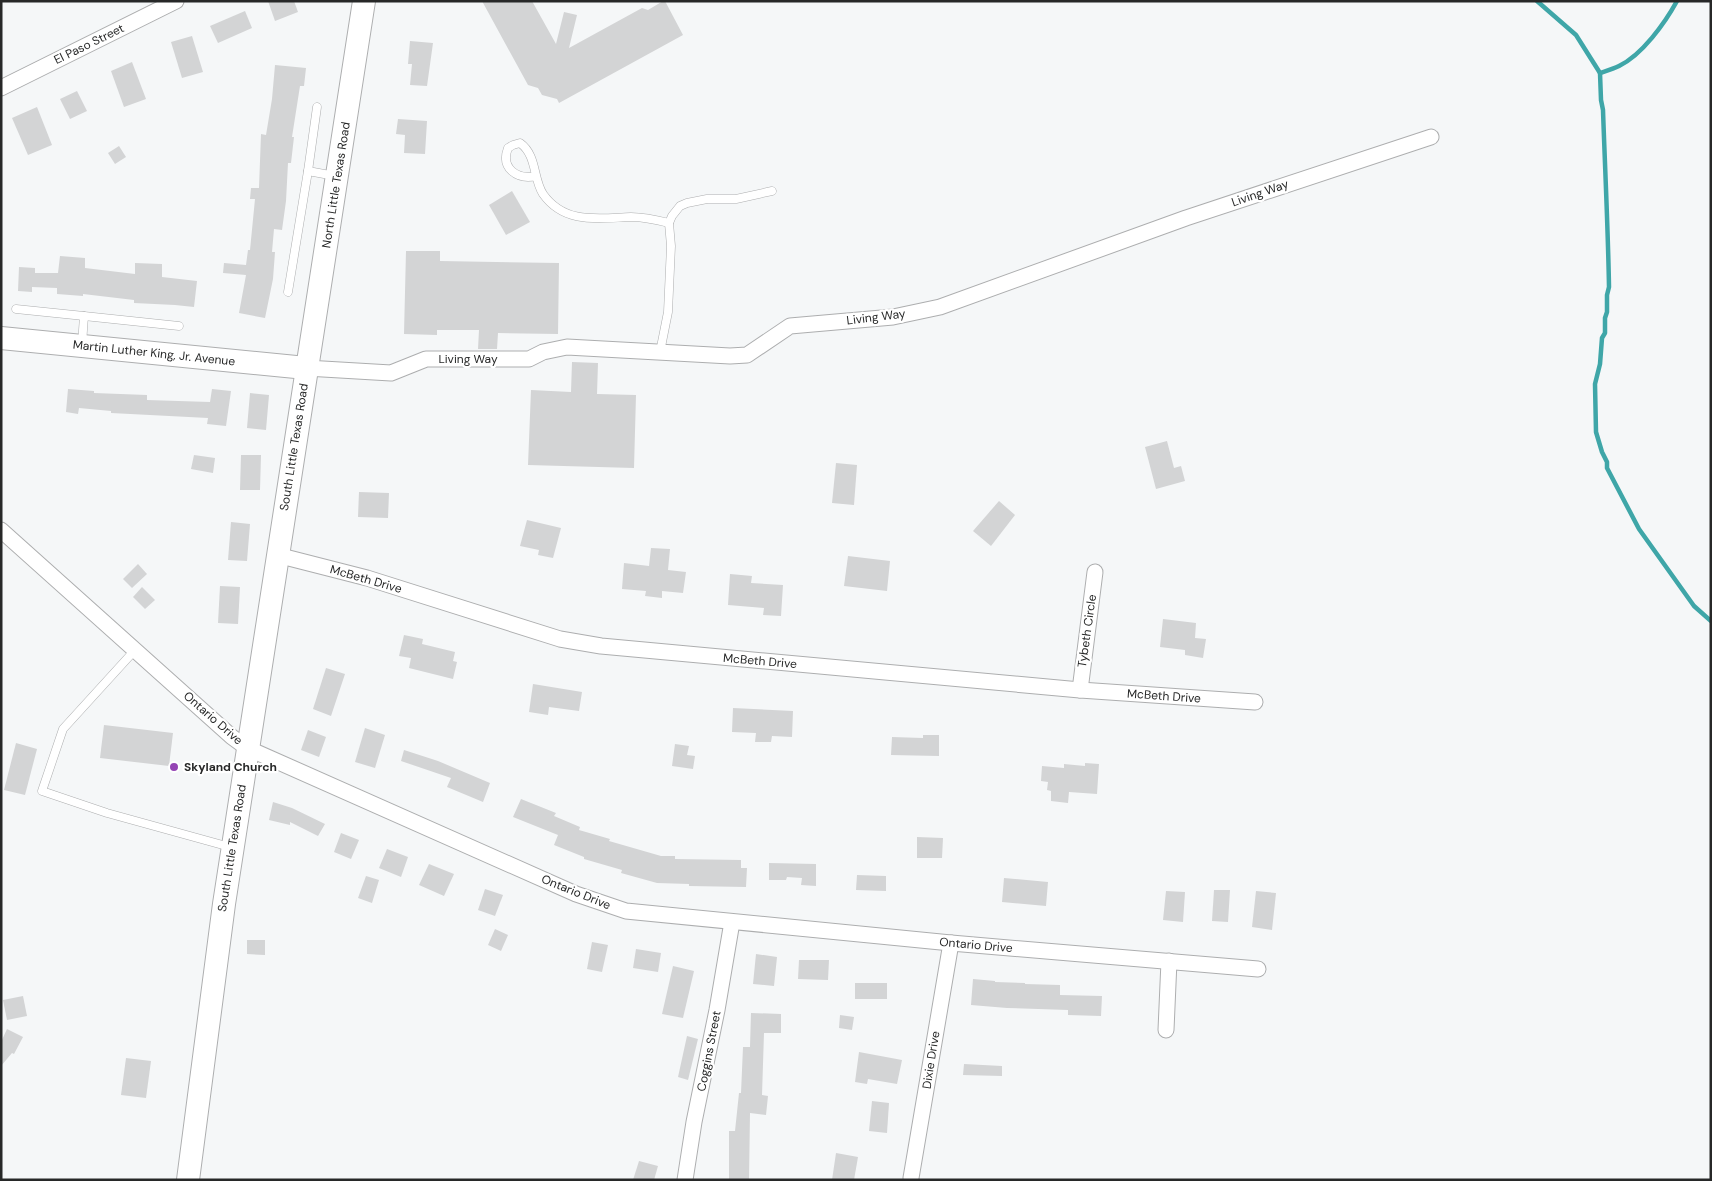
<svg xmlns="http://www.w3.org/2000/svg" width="1712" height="1181" font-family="'DM Sans',sans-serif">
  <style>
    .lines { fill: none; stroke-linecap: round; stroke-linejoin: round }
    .stream { stroke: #3fa6a8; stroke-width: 4.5 }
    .building { fill: #d3d4d5 }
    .lane-casing { stroke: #adaeaf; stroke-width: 9 }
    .street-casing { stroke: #adaeaf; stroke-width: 17 }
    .secondary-casing { stroke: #adaeaf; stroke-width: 24 }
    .lane { stroke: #fff; stroke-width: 8 }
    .street { stroke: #fff; stroke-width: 15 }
    .secondary { stroke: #fff; stroke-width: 22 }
    .poi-dot { fill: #9444b4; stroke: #fff; stroke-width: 2 }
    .labels { text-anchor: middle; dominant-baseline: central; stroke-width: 4.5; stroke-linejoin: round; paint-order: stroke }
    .street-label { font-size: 12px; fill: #272828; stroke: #fff }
    .poi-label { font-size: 12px; font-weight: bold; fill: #272828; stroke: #fff; text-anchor: start }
  </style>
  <rect width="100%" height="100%" fill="#f5f7f8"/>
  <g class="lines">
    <g class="stream">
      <path d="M1537 1 1576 35 1600 73 1601 100 1603 110C1605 169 1608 228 1609 287L1607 295V312L1605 318V333L1602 338 1600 364 1595 384 1596 432 1602 452 1607 462V468L1639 529 1694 606 1711 621"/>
      <path d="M1600 73C1606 71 1613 69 1619 66 1642 55 1665 23 1677 1"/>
    </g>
  </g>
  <g class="building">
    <path d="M268 1H294L298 12 275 21Z"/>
    <path d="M482 1H532L556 44 564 12 577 15 569 48 642 8 648 10 663 1H665L683 35 559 103 557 99 542 95 538 88 528 85Z"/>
    <path d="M245 11 252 28 218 43 210 26Z"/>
    <path d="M192 36 203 72 182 78 171 42Z"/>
    <path d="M410 41 433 43 427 86 410 85 412 64H408Z"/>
    <path d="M132 62 146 99 124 107 111 71Z"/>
    <path d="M275 65 306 68 304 86H300L292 137H294L291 163H288L286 201 282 230 274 229 272 252H275L273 279 265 318 239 313 246 275 223 273 224 263 246 265 248 250H250L255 199H250L251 188H259L261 134 266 135 272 99Z"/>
    <path d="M77 91 87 111 70 119 60 99Z"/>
    <path d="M37 107 52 145 28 155 12 118Z"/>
    <path d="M398 119 427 121 425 154 404 153 405 135 396 134Z"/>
    <path d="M119 146 126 157 115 164 108 153Z"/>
    <path d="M512 191 530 222 506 235 489 205Z"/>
    <path d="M406 251H440V261L559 263 558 334 498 333 497 349H478L479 330H437V335L404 334Z"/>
    <path d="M60 256 85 258V268L135 274V263L162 264V277L197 281 194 307 175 305 134 303V300L83 294V296L57 294V288L32 287V292L18 291 19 267 35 268V273H58Z"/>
    <path d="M572 362 598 363 597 394 636 395 634 468 528 465 531 390 571 392Z"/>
    <path d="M68 389 94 391V393L147 395V400L210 402 212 389 231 391 226 426 207 424 208 418 111 413V411L79 408 78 414 66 412Z"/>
    <path d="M250 393 269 395 266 430 247 428Z"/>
    <path d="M1167 441 1174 468 1181 466 1185 481 1156 489 1145 447Z"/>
    <path d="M194 455 215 458 213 473 191 469Z"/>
    <path d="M241 455H261L260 490H240Z"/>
    <path d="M836 463 857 465 854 505 832 503Z"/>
    <path d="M359 492 389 493 388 518 358 517Z"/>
    <path d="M999 501 1015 515 991 546 973 531Z"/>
    <path d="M527 520 561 528 553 558 538 555 539 550 520 546Z"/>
    <path d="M231 522 250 524 247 561 228 560Z"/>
    <path d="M651 548 670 549 668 570 686 572 683 593 662 591V598L645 596 646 591 622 589 624 563 649 566Z"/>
    <path d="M848 556 890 561 887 591 844 586Z"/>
    <path d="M138 564 147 574 132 588 123 579Z"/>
    <path d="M730 574 752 576 751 583 783 585 781 616 763 615 764 608 728 605Z"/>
    <path d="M220 586 240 587 238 624 218 623Z"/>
    <path d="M142 587 155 600 145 609 133 597Z"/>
    <path d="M1163 619 1196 623 1195 638 1206 639 1203 658 1185 655V650L1160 647Z"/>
    <path d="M404 635 423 639 422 644 455 652 453 661 457 662 453 679 409 668 411 658 399 656Z"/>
    <path d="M326 668 345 674 331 716 313 709Z"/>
    <path d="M533 684 582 692 579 711 549 707 548 715 529 712Z"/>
    <path d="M733 708 793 711 792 737 772 736 771 742H755L756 733 732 732Z"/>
    <path d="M104 725 173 733 169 766 100 758Z"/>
    <path d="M365 728 385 735 375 768 355 762Z"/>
    <path d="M308 730 326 737 319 757 301 750Z"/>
    <path d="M923 735H939V756L891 755 892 737 923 738Z"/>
    <path d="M16 743 37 749 25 795 4 790Z"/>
    <path d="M675 744 689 746 687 755 695 756 693 769 672 766Z"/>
    <path d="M404 750 438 761 490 783 483 802 447 787 451 778 401 761Z"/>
    <path d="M1085 763 1099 764 1097 794 1069 792 1068 803 1051 801V791L1047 790 1048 782 1041 781 1042 766 1064 768V764L1085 766Z"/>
    <path d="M521 799 556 813 554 816 580 827 579 830 610 839 609 841 661 856H675V859L741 860V868H747L746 887 689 886V884L657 883 621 873 622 870 584 859V857L554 845 558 835 513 817Z"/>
    <path d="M273 802 292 808 325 824 318 836 290 822V825L269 820Z"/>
    <path d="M341 833 359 840 351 859 334 852Z"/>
    <path d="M917 837 943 838 942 858H917Z"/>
    <path d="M387 849 408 857 401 877 379 868Z"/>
    <path d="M769 863 816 864V886L801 885 802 878 787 877 786 880H769Z"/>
    <path d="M429 864 454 874 444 896 419 885Z"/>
    <path d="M857 875 886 876V891L856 890Z"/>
    <path d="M366 876 379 880 372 903 358 898Z"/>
    <path d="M1004 878 1048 882 1046 906 1002 902Z"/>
    <path d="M485 889 503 895 495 916 478 910Z"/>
    <path d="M1214 890H1230L1228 922 1212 921Z"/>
    <path d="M1166 891 1185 892 1183 922 1163 920Z"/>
    <path d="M1256 891 1276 893 1272 930 1252 927Z"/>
    <path d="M495 929 508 935 501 951 488 945Z"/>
    <path d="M247 940H265V955L247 954Z"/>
    <path d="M592 942 608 945 602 972 587 969Z"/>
    <path d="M636 949 661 953 658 972 633 968Z"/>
    <path d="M756 954 777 957 774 986 753 984Z"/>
    <path d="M799 960H829L828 980 798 979Z"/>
    <path d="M673 966 694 971 683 1018 662 1014Z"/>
    <path d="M973 979 995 981V982L1025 983V984L1060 985V995L1102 996 1101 1016 1068 1015V1010L1007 1008 971 1005Z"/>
    <rect x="855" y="983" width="32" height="16"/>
    <path d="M23 996 27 1016 7 1020 3 1000Z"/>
    <path d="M751 1013 781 1014V1033H764L762 1095 768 1096 766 1115 750 1113 749 1180H729V1131H735L739 1093H741L743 1047H750Z"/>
    <path d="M840 1015 854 1017 852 1030 839 1028Z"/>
    <path d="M7 1029 23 1037 14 1054 12 1053 1 1066V1042Z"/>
    <path d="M687 1036 698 1039 688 1080 678 1077Z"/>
    <path d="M859 1052 902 1060 897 1084 868 1079 867 1084 855 1082Z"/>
    <path d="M126 1058 151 1061 146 1098 121 1095Z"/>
    <path d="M964 1064 1002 1066V1076L963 1075Z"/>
    <path d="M872 1101 889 1103 887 1133 869 1131Z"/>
    <path d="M836 1153 858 1157 854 1180H832Z"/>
    <path d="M639 1161 658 1166 654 1180H633Z"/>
  </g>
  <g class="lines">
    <g class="lane-casing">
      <g id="lane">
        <path d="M308 171 317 107"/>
        <path d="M536 176C518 180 500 169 508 148L513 145 520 143C537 155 533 179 543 194 565 225 599 218 631 217 645 217 657 220 669 223"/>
        <path d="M288 292 308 171 335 176"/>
        <path d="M16 309 84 316"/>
        <path d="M82 344 84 316 179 326"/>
        <path d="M660 352 668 312 671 246 669 223 672 216 680 206 687 203 707 199H736L772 191"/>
        <path d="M135 650 63 729 42 791 107 813 230 847"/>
      </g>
    </g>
    <g class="street-casing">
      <g id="street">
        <path d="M1 88 176 1"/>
        <path d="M306 368 391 373 426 359H529L543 352 567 347 730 356 747 355 790 326 893 317 940 307 1186 218 1431 137"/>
        <path d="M1 530 232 737 247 748 576 894 626 911 951 943 1258 969"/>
        <path d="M277 555 367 578 560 639 601 646 1080 690 1255 702"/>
        <path d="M1080 690 1095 572"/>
        <path d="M1166 1030 1169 961"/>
        <path d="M911 1178 951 943"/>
        <path d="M685 1180 694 1122 717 1010 732 922"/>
      </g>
    </g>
    <g class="secondary-casing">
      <g id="secondary">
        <path d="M1 338 306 368"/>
        <path d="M188 1180 224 904 364 1"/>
      </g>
    </g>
    <use href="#lane" class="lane"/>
    <use href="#street" class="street"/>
    <use href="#secondary" class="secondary"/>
  </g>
  <circle class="poi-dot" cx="174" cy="767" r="5"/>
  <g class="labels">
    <g class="street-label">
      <text transform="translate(89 44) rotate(-26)">El Paso Street</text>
      <text transform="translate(336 185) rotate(-81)">North Little Texas Road</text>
      <text transform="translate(1260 193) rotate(-19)">Living Way</text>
      <text transform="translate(876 317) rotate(-7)">Living Way</text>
      <text transform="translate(154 353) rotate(6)">Martin Luther King, Jr. Avenue</text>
      <text x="468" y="359">Living Way</text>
      <text transform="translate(294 447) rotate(-81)">South Little Texas Road</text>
      <text transform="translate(366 579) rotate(16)">McBeth Drive</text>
      <text transform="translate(1087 631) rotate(-82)">Tybeth Circle</text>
      <text transform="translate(760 661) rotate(5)">McBeth Drive</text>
      <text transform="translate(1164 696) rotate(4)">McBeth Drive</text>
      <text transform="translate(213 718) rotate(41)">Ontario Drive</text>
      <text transform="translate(232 848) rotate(-81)">South Little Texas Road</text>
      <text transform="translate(576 892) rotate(22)">Ontario Drive</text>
      <text transform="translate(976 945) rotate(5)">Ontario Drive</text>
      <text transform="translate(709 1051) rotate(-79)">Coggins Street</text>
      <text transform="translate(931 1060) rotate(-81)">Dixie Drive</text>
    </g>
    <g class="poi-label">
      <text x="184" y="767">Skyland Church</text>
    </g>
  </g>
  <rect width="1712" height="1181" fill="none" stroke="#272828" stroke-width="5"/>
</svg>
